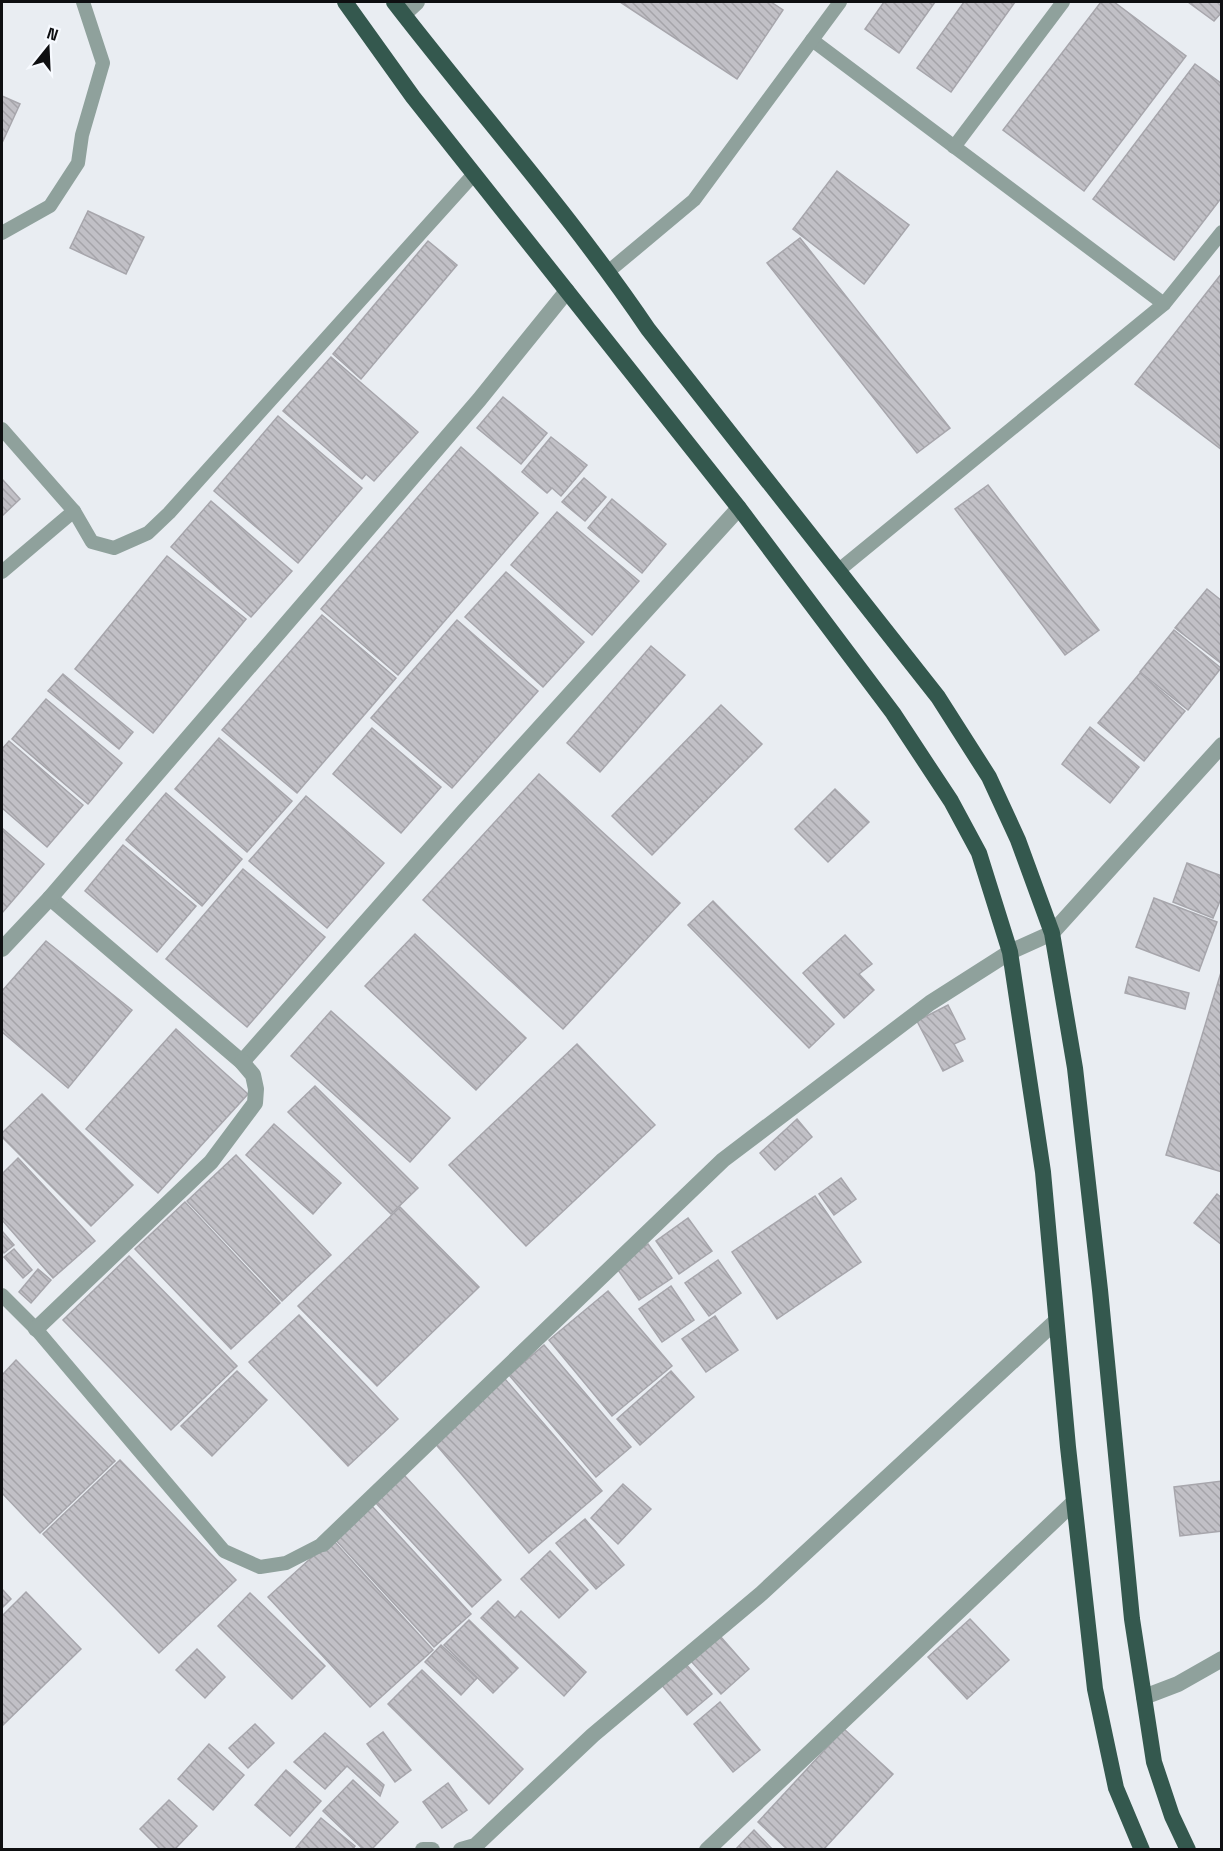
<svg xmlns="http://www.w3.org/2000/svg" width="1223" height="1851" font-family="'Space Grotesk',sans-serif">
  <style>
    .building { fill: url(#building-back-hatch); stroke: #a7a6ac; stroke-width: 1.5 }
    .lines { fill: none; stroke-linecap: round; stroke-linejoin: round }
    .service { stroke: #8fa19c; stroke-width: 14 }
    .minor { stroke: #8fa19c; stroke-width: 16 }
    .tertiary { stroke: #8fa19c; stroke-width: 16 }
    .trunk { stroke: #34584e; stroke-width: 16 }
  </style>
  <defs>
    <pattern id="building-back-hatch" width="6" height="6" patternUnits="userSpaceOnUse" patternTransform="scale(1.5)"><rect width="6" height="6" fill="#c1c0c6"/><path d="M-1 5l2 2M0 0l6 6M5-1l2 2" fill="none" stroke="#a5a4a9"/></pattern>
  </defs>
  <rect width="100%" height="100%" fill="#e9edf2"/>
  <g class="building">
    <path d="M620 2H771L783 10 737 79Z"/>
    <path d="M884 2H935L899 53 865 29Z"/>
    <path d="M964 2H1015L951 92 917 68Z"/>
    <path d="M1101 2H1114L1186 56 1084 191 1003 130Z"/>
    <path d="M1188 2H1222V12L1214 21Z"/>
    <path d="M1195 64 1222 84V197L1174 260 1093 199Z"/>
    <path d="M2 96 20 104 2 143Z"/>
    <path d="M837 171 909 225 864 284 793 229Z"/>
    <path d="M88 211 144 237 126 274 70 248Z"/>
    <path d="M800 238 950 428 917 453 767 263Z"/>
    <path d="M428 241 457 265 361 379 333 354Z"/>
    <path d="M1222 273V450L1135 384Z"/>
    <path d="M331 357 418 432 374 481 366 474 362 479 283 411Z"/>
    <path d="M503 397 547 433 521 464 477 428Z"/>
    <path d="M278 416 362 488 298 563 214 491Z"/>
    <path d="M551 437 587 465 561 496 552 488 547 493 522 472Z"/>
    <path d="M461 447 538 513 398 675 321 609Z"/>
    <path d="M584 478 606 497 585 521 562 502Z"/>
    <path d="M2 479 20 499 2 516Z"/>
    <path d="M988 485 1099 630 1065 655 955 509Z"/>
    <path d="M612 499 666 544 642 573 588 528Z"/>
    <path d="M211 501 292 571 251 617 171 547Z"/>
    <path d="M557 512 639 581 592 635 511 565Z"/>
    <path d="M167 556 246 619 153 733 75 669Z"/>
    <path d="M506 572 584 642 543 687 465 617Z"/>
    <path d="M1207 589 1222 601V664L1175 628Z"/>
    <path d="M322 615 396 678 297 793 222 730Z"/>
    <path d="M457 620 538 691 452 788 371 718Z"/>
    <path d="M1174 630 1221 668 1188 710 1140 672Z"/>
    <path d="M651 646 685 675 600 772 567 743Z"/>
    <path d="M1140 673 1185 711 1144 761 1098 723Z"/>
    <path d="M63 674 133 732 119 749 48 691Z"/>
    <path d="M46 699 122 763 88 804 12 739Z"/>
    <path d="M721 705 762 744 652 855 612 816Z"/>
    <path d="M1090 727 1139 767 1110 803 1062 764Z"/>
    <path d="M372 728 441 787 401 833 333 774Z"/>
    <path d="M219 738 292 801 247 852 175 789Z"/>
    <path d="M9 741 83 805 47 847 2 808V749Z"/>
    <path d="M539 774 680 903 563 1029 423 900Z"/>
    <path d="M835 789 869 822 828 862 795 829Z"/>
    <path d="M166 793 242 859 202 906 126 840Z"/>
    <path d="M306 796 384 863 327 928 249 861Z"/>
    <path d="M2 828 44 864 2 913Z"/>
    <path d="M123 845 196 906 157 952 85 891Z"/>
    <path d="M1187 863 1222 876V896L1213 918 1173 902Z"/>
    <path d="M243 869 325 937 247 1027 166 959Z"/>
    <path d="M1154 898 1217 922 1199 971 1136 947Z"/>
    <path d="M713 901 834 1024 809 1048 688 925Z"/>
    <path d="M415 934 526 1038 476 1090 365 986Z"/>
    <path d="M845 935 872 964 859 974 874 990 844 1018 803 973Z"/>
    <path d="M46 941 132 1010 68 1088 2 1032V991Z"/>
    <path d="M1222 969V1172L1166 1155Z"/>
    <path d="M1129 977 1189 993 1185 1009 1125 993Z"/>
    <path d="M948 1005 965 1039 954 1044 963 1061 943 1071 917 1021Z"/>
    <path d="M331 1011 450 1118 410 1162 291 1056Z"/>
    <path d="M176 1029 248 1094 158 1193 86 1129Z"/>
    <path d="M577 1044 655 1125 526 1246 449 1165Z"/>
    <path d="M315 1086 418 1188 391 1214 288 1112Z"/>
    <path d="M42 1094 133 1185 91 1226 2 1137V1133Z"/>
    <path d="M797 1119 812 1137 775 1170 760 1153Z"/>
    <path d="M274 1124 341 1183 313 1214 246 1155Z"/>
    <path d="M236 1155 331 1255 282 1301 187 1201Z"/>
    <path d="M18 1158 95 1241 53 1278 2 1220V1174Z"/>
    <path d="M841 1178 856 1199 834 1215 819 1194Z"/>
    <path d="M1217 1194 1222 1198V1245L1194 1223Z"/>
    <path d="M815 1196 861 1262 777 1319 732 1252Z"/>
    <path d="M185 1202 280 1303 231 1349 135 1249Z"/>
    <path d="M400 1207 479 1287 377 1386 298 1306Z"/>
    <path d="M688 1218 712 1251 679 1274 656 1241Z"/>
    <path d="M2 1231 14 1245 4 1253 2 1250Z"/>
    <path d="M648 1244 672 1278 639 1300 616 1267Z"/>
    <path d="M14 1249 32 1270 23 1278 4 1257Z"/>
    <path d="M129 1256 237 1366 171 1430 63 1320Z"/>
    <path d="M718 1260 741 1293 709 1316 685 1283Z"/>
    <path d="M38 1269 51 1280 31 1303 19 1292Z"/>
    <path d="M671 1286 694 1320 662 1342 639 1309Z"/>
    <path d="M608 1291 672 1366 612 1416 549 1340Z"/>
    <path d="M299 1315 398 1419 348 1466 249 1362Z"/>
    <path d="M715 1316 738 1350 706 1372 682 1339Z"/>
    <path d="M544 1345 631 1447 596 1477 509 1375Z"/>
    <path d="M16 1360 115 1461 40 1533 2 1493V1375Z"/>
    <path d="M237 1371 267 1400 212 1456 181 1426Z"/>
    <path d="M671 1371 694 1397 640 1445 617 1419Z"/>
    <path d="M505 1379 602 1491 529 1553 433 1441Z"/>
    <path d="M120 1460 236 1580 159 1653 43 1534Z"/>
    <path d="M404 1475 501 1580 472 1607 375 1502Z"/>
    <path d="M1222 1481V1531L1180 1536 1174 1487Z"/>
    <path d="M623 1484 651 1509 618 1544 591 1518Z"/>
    <path d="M371 1505 471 1614 434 1647 334 1538Z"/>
    <path d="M585 1519 624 1565 596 1589 556 1543Z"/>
    <path d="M332 1539 433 1650 370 1707 268 1597Z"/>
    <path d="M550 1551 588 1590 559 1618 521 1579Z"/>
    <path d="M2 1589 11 1599 2 1608Z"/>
    <path d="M26 1592 81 1649 2 1726V1616Z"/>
    <path d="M250 1593 325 1666 292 1699 218 1626Z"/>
    <path d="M498 1601 515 1618 521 1611 586 1672 564 1696 481 1618Z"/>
    <path d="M970 1619 1009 1660 967 1699 928 1657Z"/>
    <path d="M469 1620 518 1668 493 1693 444 1645Z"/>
    <path d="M720 1636 749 1669 721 1694 691 1661Z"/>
    <path d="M441 1645 477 1678 461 1695 425 1662Z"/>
    <path d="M197 1649 225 1677 205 1698 176 1670Z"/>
    <path d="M685 1663 712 1694 687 1715 660 1683Z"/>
    <path d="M422 1670 523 1769 489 1804 388 1704Z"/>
    <path d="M720 1702 760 1750 733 1772 694 1724Z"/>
    <path d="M255 1724 274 1743 248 1768 229 1748Z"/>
    <path d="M844 1729 893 1774 823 1850H788L758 1822Z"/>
    <path d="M383 1732 411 1770 395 1782 367 1744Z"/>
    <path d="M325 1733 384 1785 380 1796 347 1766 325 1789 294 1762Z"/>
    <path d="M209 1744 244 1775 213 1810 178 1779Z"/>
    <path d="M286 1770 321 1801 290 1836 255 1805Z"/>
    <path d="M353 1780 398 1822 371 1850H364L323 1811Z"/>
    <path d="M448 1783 467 1810 442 1828 423 1802Z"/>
    <path d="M169 1800 197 1826 174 1850H161L140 1829Z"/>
    <path d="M321 1818 355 1846 352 1850 295 1849Z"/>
    <path d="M754 1830 773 1850H735Z"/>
  </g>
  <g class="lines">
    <g class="service">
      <path d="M812 40 1164 304"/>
      <path d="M954 147 1063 2"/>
      <path d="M2 233 50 206 78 163 82 135 103 63 83 2"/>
      <path d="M609 271 694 200 840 2"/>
      <path d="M2 429 74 511"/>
      <path d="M839 570 1164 304 1222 232"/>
      <path d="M2 572 74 511 92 542 114 548 148 533 169 513 474 174"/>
      <path d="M2 1295 36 1329 224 1551 260 1567 286 1563 323 1544"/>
    </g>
    <g class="minor">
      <path d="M404 14 417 2"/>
      <path d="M50 898 242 1062 463 812 739 508"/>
      <path d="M2 949 50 898 479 400 567 291"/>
      <path d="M36 1329 211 1162 255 1103 256 1089 253 1075 242 1062"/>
      <path d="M323 1544 723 1160 930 1003 1010 952"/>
      <path d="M1144 1697 1178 1684 1222 1659"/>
      <path d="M423 1850H432"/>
      <path d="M461 1850 475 1846 593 1735 762 1593 1056 1321"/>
      <path d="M707 1850 1074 1502"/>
    </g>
    <path class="tertiary" d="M1010 952 1052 933 1222 745"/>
    <g class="trunk">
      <path d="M345 2 413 97 739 508 893 713 951 801 979 853 1010 952 1043 1172 1068 1447 1095 1689 1116 1788 1142 1850"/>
      <path d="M394 2C478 111 571 215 648 329L938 697 989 777 1018 840 1052 933 1075 1068 1100 1290 1132 1619 1154 1762 1172 1816 1188 1850"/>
    </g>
  </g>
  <rect width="1223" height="1851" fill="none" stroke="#0e0f11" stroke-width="6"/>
  <g transform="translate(48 48) rotate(18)" stroke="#f7faff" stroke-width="4.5" paint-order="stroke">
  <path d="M0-4.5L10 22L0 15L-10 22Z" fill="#0e0f11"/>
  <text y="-9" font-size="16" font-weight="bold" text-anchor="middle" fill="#0e0f11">N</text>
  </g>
</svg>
